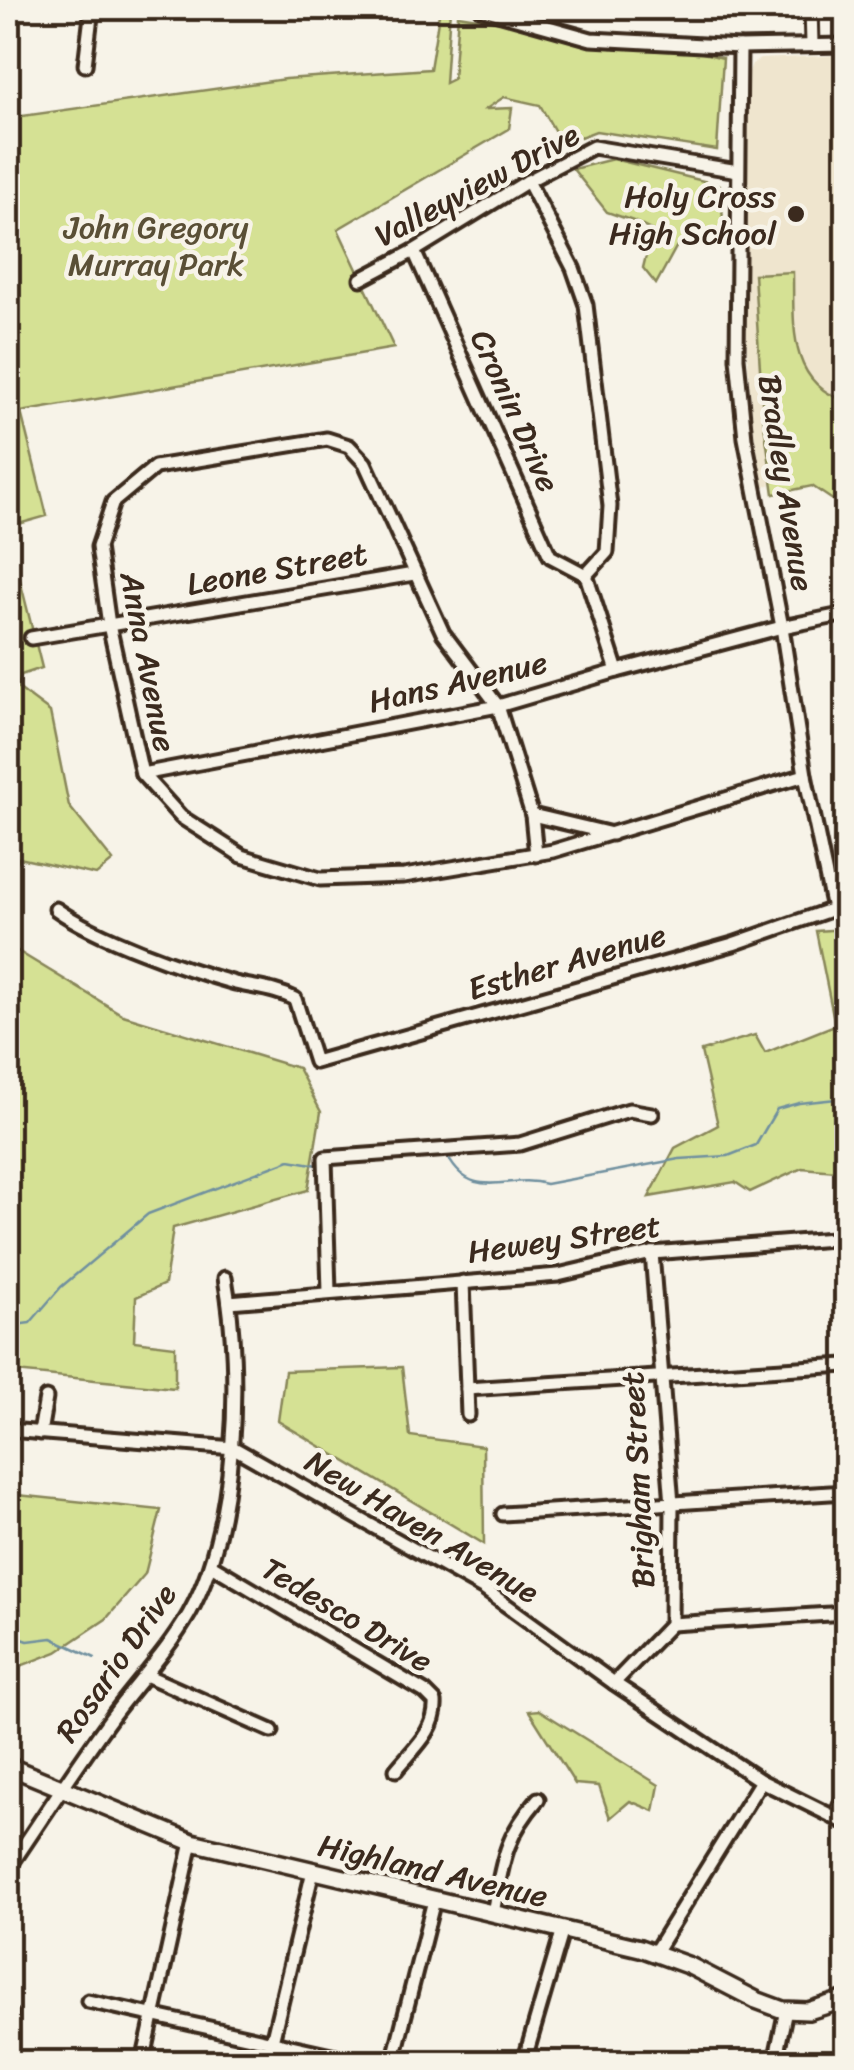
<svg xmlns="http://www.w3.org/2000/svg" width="854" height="2070" font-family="Sriracha,sans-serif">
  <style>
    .built { fill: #efe5ce }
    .green { fill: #d5e194; stroke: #888659; stroke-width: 2.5 }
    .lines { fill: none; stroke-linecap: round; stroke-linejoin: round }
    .stream { stroke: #70909f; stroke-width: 2.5 }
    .minor-casing { stroke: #3b2a1e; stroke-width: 19 }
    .major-casing { stroke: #3b2a1e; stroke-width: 22 }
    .minor { stroke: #f7f3e8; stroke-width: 11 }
    .major { stroke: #f7f3e8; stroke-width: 15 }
    .poi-dot { fill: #3b2a1e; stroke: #f7f3e8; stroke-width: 4 }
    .labels { text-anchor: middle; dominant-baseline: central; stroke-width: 9; stroke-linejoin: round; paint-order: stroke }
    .street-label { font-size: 32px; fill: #3b2a1e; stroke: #f7f3e8 }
    .poi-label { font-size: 32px; fill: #3b2a1e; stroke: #f7f3e8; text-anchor: end }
    .park-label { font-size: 32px; fill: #5a4f36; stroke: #f7f3e8 }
  </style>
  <rect width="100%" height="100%" fill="#f7f3e8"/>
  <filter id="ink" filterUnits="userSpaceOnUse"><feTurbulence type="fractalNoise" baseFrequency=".01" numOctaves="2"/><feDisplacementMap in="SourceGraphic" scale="20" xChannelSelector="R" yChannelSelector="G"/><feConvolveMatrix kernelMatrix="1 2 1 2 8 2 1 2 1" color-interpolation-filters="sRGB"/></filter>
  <g filter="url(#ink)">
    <path class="built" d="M846 55V458L763 487 752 421 746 334 745 81 752 64 760 59Z"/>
    <g class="green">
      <path d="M440 8H450L445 83 453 79 458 15 509 23 581 43 691 50 723 58 717 150 596 131 562 144 540 105 504 97 486 109 512 108 509 129 338 229 394 348 21 412 47 516 8 527V118L285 79 430 69Z"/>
      <path d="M613 159 720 185 725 243 679 242 656 284 643 268 652 231 633 221 607 212 573 169Z"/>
      <path d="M793 272C794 323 787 383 846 401V509L812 486 774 494 763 416 754 274Z"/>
      <path d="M8 532 42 668 21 675 18 688 50 712 69 806 113 861 96 875 19 858 8 882Z"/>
      <path d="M846 929V1172L802 1168 750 1192 735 1182 649 1197 675 1148 718 1125 701 1051 755 1035 765 1053 835 1025 816 931Z"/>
      <path d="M8 934 11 947 123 1015 298 1068 321 1112 308 1190 173 1228 165 1284 136 1297 134 1341 175 1346V1388L16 1372 8 1381Z"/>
      <path d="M402 1367 410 1436 483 1446 484 1544 278 1421 285 1371Z"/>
      <path d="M8 1494 161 1510 145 1574 106 1619 57 1652 8 1671Z"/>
      <path d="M539 1710 659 1785 654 1811 630 1801 610 1818 599 1786 575 1784 529 1711Z"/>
    </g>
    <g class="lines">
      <g class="stream">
        <path d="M448 1157C473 1203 508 1173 546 1184L679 1159 728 1156 756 1145 777 1109 799 1103 846 1098"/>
        <path d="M8 1326 30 1323 61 1287 148 1214 290 1160 318 1165"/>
        <path d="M8 1634 28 1641 52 1638 95 1658"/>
      </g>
      <g class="minor-casing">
        <g id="minor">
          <path d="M480 8 591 39 740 47 846 45"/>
          <path d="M811 8 812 44"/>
          <path d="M740 47 737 358 745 438 782 627 805 775 833 909 846 910"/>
          <path d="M85 65 92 8"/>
          <path d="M528 181 573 268 586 305 610 506 607 552 586 575 617 671"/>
          <path d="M414 251 550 556 586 575"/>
          <path d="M361 279 414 251 528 181 593 147 738 171"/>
          <path d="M31 638 414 574"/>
          <path d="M142 774 498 706 617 671 782 627 846 614"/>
          <path d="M532 815 536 855"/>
          <path d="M612 834 532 815 498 706 443 633 365 463 349 446 327 439 155 467 113 502 98 547 109 625 142 774 181 817 242 856 320 879 404 876 553 851 805 775"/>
          <path d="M56 909C96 938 187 970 235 983 256 988 276 989 295 999L315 1062 733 944 833 909"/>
          <path d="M463 1282 468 1415"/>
          <path d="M329 1292 325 1158 520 1144 629 1110 652 1114"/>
          <path d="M229 1302 558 1275 652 1253 846 1238"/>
          <path d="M467 1389 846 1365"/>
          <path d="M8 1430 234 1448 484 1589 614 1683 761 1781 846 1823"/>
          <path d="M40 1433 46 1398"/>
          <path d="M503 1514 846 1492"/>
          <path d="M211 1565 425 1692 435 1702C437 1730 413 1749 396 1770"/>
          <path d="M671 1624 846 1613"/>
          <path d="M148 1676 272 1731"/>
          <path d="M614 1683 671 1624 672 1504 652 1253"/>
          <path d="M835 1818 846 1791"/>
          <path d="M8 1869C42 1819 75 1767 111 1718 137 1683 167 1652 189 1614 237 1528 242 1373 225 1278"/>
          <path d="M493 1913C503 1862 503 1840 538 1799"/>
          <path d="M655 1952 761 1781"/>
          <path d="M88 2001 363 2062"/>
          <path d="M8 2012 10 2014"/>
          <path d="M143 2062 192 1842"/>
          <path d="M267 2062 313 1871"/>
          <path d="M393 2062 434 1900"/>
          <path d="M524 2062 563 1929"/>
          <path d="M775 2062 786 2010"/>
        </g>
      </g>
      <g class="major-casing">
        <path id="major" d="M8 1766 192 1842 640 1948 690 1966 756 2000 783 2010 808 2011 846 1999"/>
      </g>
      <use href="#minor" class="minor"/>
      <use href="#major" class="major"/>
    </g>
  </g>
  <circle class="poi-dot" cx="796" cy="214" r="10"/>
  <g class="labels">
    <g class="street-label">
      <text transform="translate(477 185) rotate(-28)">Valleyview Drive</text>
      <text transform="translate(515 411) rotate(66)">Cronin Drive</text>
      <text transform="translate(786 483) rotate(81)">Bradley Avenue</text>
      <text transform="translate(277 569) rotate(-10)">Leone Street</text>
      <text transform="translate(148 662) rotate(79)">Anna Avenue</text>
      <text transform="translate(458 682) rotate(-13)">Hans Avenue</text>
      <text transform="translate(567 962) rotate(-16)">Esther Avenue</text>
      <text transform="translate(564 1239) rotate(-8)">Hewey Street</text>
      <text transform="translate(638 1480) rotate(-93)">Brigham Street</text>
      <text transform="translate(422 1527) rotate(31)">New Haven Avenue</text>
      <text transform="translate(347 1615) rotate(31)">Tedesco Drive</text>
      <text transform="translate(116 1663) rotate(-55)">Rosario Drive</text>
      <text transform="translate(433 1871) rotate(13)">Highland Avenue</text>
    </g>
    <g class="poi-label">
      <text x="776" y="196">Holy Cross<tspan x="776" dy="37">High School</tspan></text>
    </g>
    <g class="park-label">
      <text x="156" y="227">John Gregory<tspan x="156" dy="37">Murray Park</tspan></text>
    </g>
  </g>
  <rect width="854" height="2070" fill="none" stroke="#f7f3e8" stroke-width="40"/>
  <rect x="20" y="20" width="814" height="2030" fill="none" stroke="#3b2a1e" stroke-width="4" filter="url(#ink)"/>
</svg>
